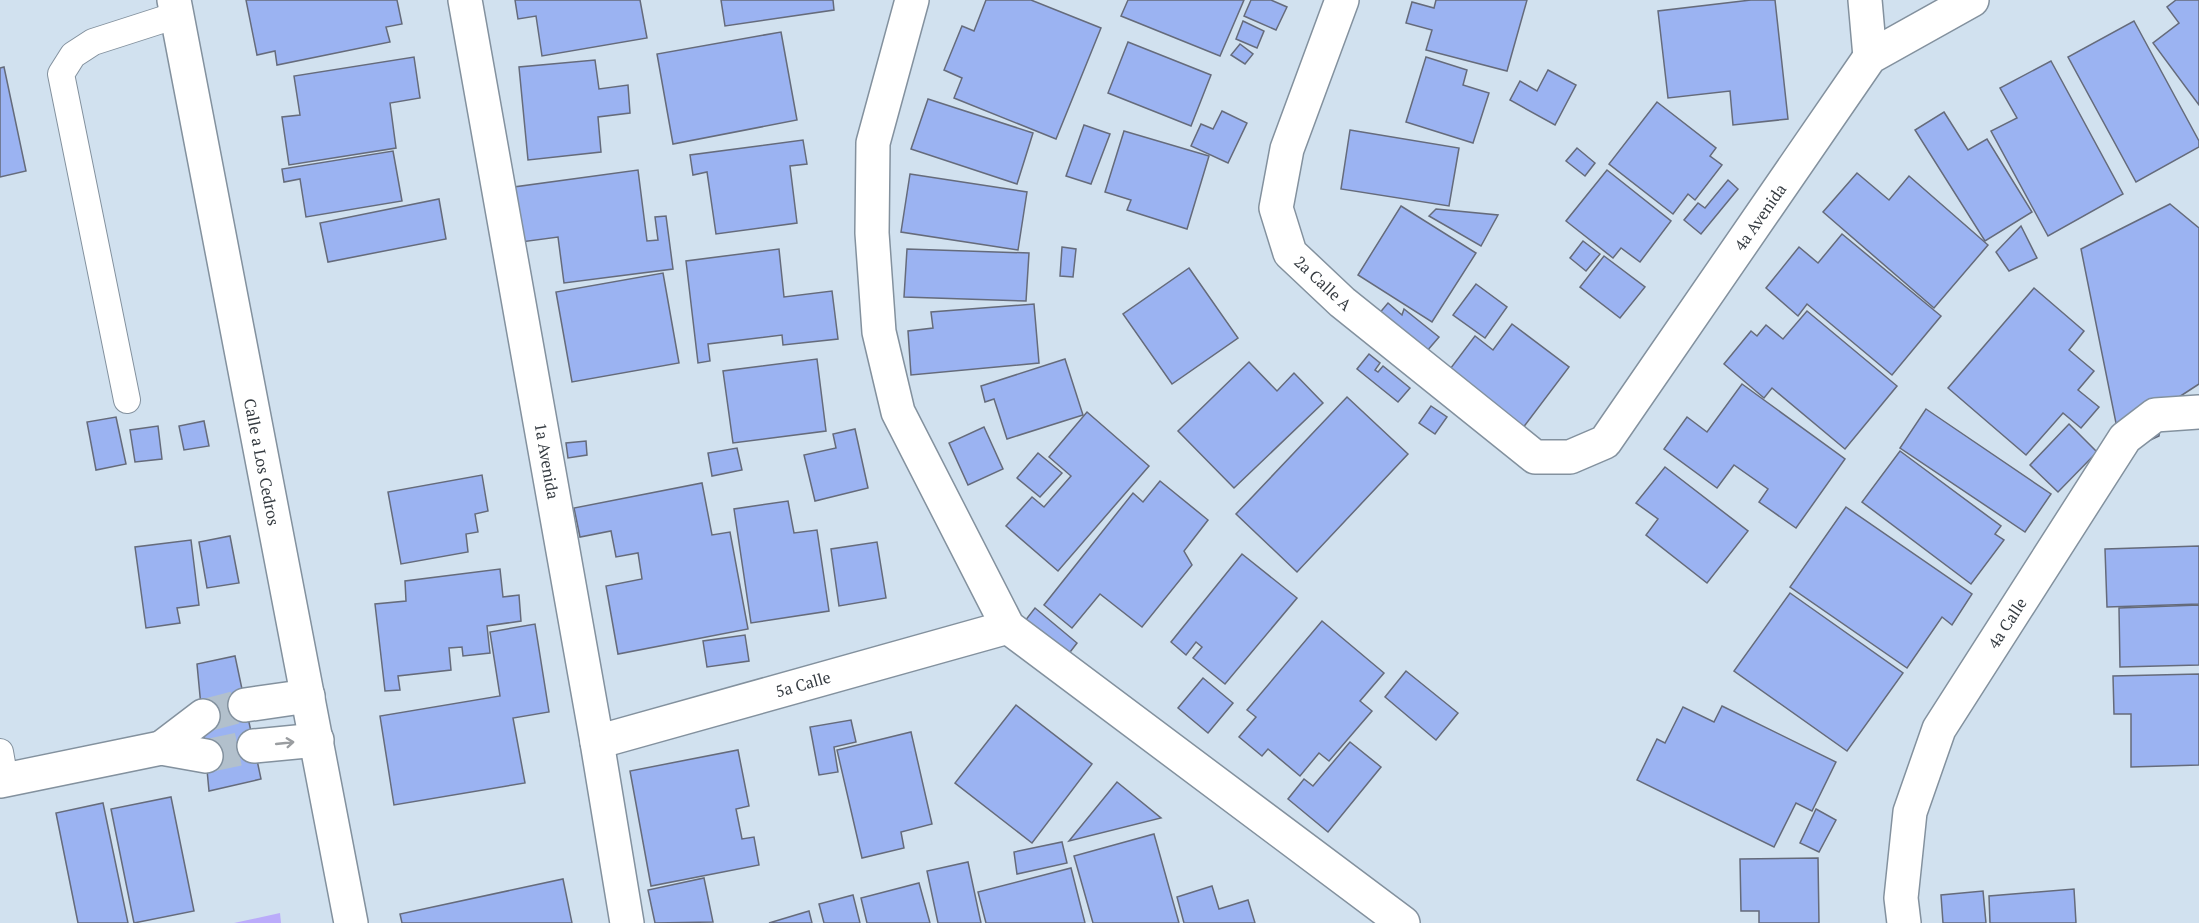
<svg xmlns="http://www.w3.org/2000/svg" width="2199" height="923" font-family="'PT Serif',serif">
  <style>
    .green { fill: #baabfa }
    .building { fill: #9bb3f2; stroke: #656b7b; stroke-width: 1.5 }
    .lines { fill: none; stroke-linecap: round; stroke-linejoin: round }
    .minor-tunnel { stroke: #b2c0cc; stroke-width: 33; stroke-dasharray: 33 16; stroke-linecap: butt }
    .service-casing { stroke: #83919e; stroke-width: 28 }
    .minor-casing { stroke: #83919e; stroke-width: 36 }
    .tertiary-casing { stroke: #83919e; stroke-width: 36 }
    .service { stroke: #fff; stroke-width: 26 }
    .minor { stroke: #fff; stroke-width: 33 }
    .tertiary { stroke: #fff; stroke-width: 33 }
    .oneway { stroke: #9a9da0 }
    .labels { text-anchor: middle; dominant-baseline: central; stroke-width: 4.5; stroke-linejoin: round; paint-order: stroke }
    .street-label { font-size: 16px; fill: #353b41; stroke: #fff }
  </style>
  <rect width="100%" height="100%" fill="#d1e1ef"/>
  <path class="green" d="M280 913 281 923H234Z"/>
  <g class="building">
    <path d="M246 0H397L402 24 386 27 390 42 277 65 275 51 257 55Z"/>
    <path d="M515 0H640L647 38 542 56 536 16 518 19Z"/>
    <path d="M721 0H833L834 10 725 26Z"/>
    <path d="M986 0H1031L1101 28 1056 139 954 98 962 78 944 70 962 26 974 31Z"/>
    <path d="M1128 0H1244L1220 56 1121 16Z"/>
    <path d="M1251 0H1271L1287 7 1276 30 1244 16Z"/>
    <path d="M1436 0H1527L1507 71 1426 50 1432 30 1406 23 1412 2 1434 8Z"/>
    <path d="M1751 0H1775L1788 119 1733 125 1730 91 1668 98 1658 11Z"/>
    <path d="M2176 0H2199V105L2153 43 2179 23 2167 7Z"/>
    <path d="M1243 21 1264 31 1257 48 1236 39Z"/>
    <path d="M2134 21 2199 141V147L2136 182 2068 57Z"/>
    <path d="M781 32 797 120 673 144 657 54Z"/>
    <path d="M1128 42 1211 75 1191 126 1108 93Z"/>
    <path d="M1240 44 1253 54 1245 64 1231 55Z"/>
    <path d="M414 57 420 98 390 103 396 148 289 165 282 117 300 115 294 76Z"/>
    <path d="M1426 57 1467 70 1463 85 1489 93 1473 143 1406 122Z"/>
    <path d="M595 60 599 89 628 85 630 113 598 117 601 152 528 160 519 67Z"/>
    <path d="M2051 61 2123 194 2048 236 1991 131 2017 118 2000 88Z"/>
    <path d="M4 67 26 171 0 177V68Z"/>
    <path d="M1548 70 1576 85 1555 125 1510 100 1520 81 1537 91Z"/>
    <path d="M928 99 1033 133 1017 184 911 149Z"/>
    <path d="M1657 102 1716 148 1710 156 1722 165 1695 200 1688 194 1673 214 1609 164Z"/>
    <path d="M1222 111 1247 123 1228 163 1191 146 1201 124 1213 129Z"/>
    <path d="M1944 112 1968 150 1987 139 2032 212 1985 241 1915 130Z"/>
    <path d="M1084 125 1110 134 1091 184 1066 176Z"/>
    <path d="M1350 130 1459 148 1449 206 1341 189Z"/>
    <path d="M1124 131 1209 156 1187 229 1127 210 1131 200 1105 192Z"/>
    <path d="M803 140 807 164 790 166 797 223 716 234 707 172 693 175 690 155Z"/>
    <path d="M1577 148 1595 163 1585 176 1566 161Z"/>
    <path d="M393 151 402 201 306 217 300 179 284 182 282 169Z"/>
    <path d="M638 170 647 241 658 240 655 217 666 216 673 269 564 283 558 237 521 242 514 187Z"/>
    <path d="M1607 170 1671 221 1640 262 1621 248 1613 258 1566 221Z"/>
    <path d="M1857 173 1889 200 1909 176 1988 245 1934 308 1823 212Z"/>
    <path d="M910 174 1027 192 1018 250 901 232Z"/>
    <path d="M1728 180 1738 189 1701 234 1684 220 1698 203 1705 208Z"/>
    <path d="M439 199 446 239 328 262 320 223Z"/>
    <path d="M2170 204 2199 228V384L2162 408 2159 436 2122 453 2081 249Z"/>
    <path d="M1401 206 1476 253 1432 322 1358 275Z"/>
    <path d="M1436 209 1498 215 1481 246 1429 216Z"/>
    <path d="M2021 226 2037 258 2009 271 1996 252Z"/>
    <path d="M1842 234 1941 316 1892 375 1807 304 1798 316 1766 288 1799 247 1818 263Z"/>
    <path d="M1583 241 1600 254 1586 271 1570 258Z"/>
    <path d="M1062 247 1076 249 1073 277 1060 276Z"/>
    <path d="M779 249 784 297 832 291 838 339 783 345 782 335 708 344 710 361 698 363 686 261Z"/>
    <path d="M907 249 1029 253 1026 301 904 297Z"/>
    <path d="M1604 256 1645 287 1620 318 1580 287Z"/>
    <path d="M1189 268 1238 338 1172 384 1123 314Z"/>
    <path d="M663 273 679 363 572 382 556 292Z"/>
    <path d="M1476 284 1507 307 1485 338 1453 315Z"/>
    <path d="M2034 288 2084 331 2069 350 2094 371 2078 390 2099 407 2081 428 2063 413 2026 455 1948 388Z"/>
    <path d="M1388 303 1402 315 1404 309 1439 337 1414 366 1367 328Z"/>
    <path d="M1034 304 1039 363 911 375 908 331 933 328 931 312Z"/>
    <path d="M1807 311 1897 386 1845 449 1772 388 1764 398 1724 364 1751 331 1757 336 1766 325 1783 339Z"/>
    <path d="M1512 324 1569 367 1513 441 1438 385 1475 336 1493 350Z"/>
    <path d="M1369 354 1380 363 1375 370 1378 372 1383 366 1410 388 1398 402 1357 369Z"/>
    <path d="M817 359 826 431 733 443 723 371Z"/>
    <path d="M1065 359 1083 415 1007 439 994 399 985 402 981 386Z"/>
    <path d="M1249 362 1277 391 1294 373 1323 403 1234 488 1178 431Z"/>
    <path d="M1742 384 1845 459 1796 528 1759 502 1768 489 1734 465 1717 488 1664 449 1687 417 1707 432Z"/>
    <path d="M1347 397 1408 454 1297 572 1236 514Z"/>
    <path d="M1431 406 1447 417 1435 434 1419 423Z"/>
    <path d="M1926 409 2051 494 2025 532 1900 448Z"/>
    <path d="M1087 412 1149 466 1058 571 1006 526 1032 497 1044 507 1071 476 1049 457Z"/>
    <path d="M116 417 126 464 96 470 87 422Z"/>
    <path d="M204 421 209 446 184 450 179 426Z"/>
    <path d="M2069 424 2097 452 2058 492 2030 465Z"/>
    <path d="M158 426 162 459 135 462 130 430Z"/>
    <path d="M984 427 1003 469 968 485 949 443Z"/>
    <path d="M855 429 868 488 815 501 804 455 836 448 833 434Z"/>
    <path d="M586 441 587 455 568 458 566 443Z"/>
    <path d="M737 448 742 470 712 476 708 453Z"/>
    <path d="M1900 451 2001 526 1995 534 2004 540 1971 584 1862 502Z"/>
    <path d="M1038 453 1062 473 1040 497 1017 478Z"/>
    <path d="M1665 467 1748 531 1707 583 1646 535 1658 519 1636 503Z"/>
    <path d="M482 475 488 511 475 514 478 532 466 534 468 552 401 564 388 492Z"/>
    <path d="M1160 481 1208 520 1184 551 1192 565 1142 627 1100 594 1072 628 1044 605 1133 493 1143 502Z"/>
    <path d="M702 483 712 535 730 532 748 629 618 654 606 586 642 579 638 553 616 557 611 531 580 537 574 508Z"/>
    <path d="M788 501 794 533 817 530 829 611 751 623 734 509Z"/>
    <path d="M1846 507 1972 594 1952 625 1942 617 1907 668 1790 587Z"/>
    <path d="M230 536 239 583 207 588 199 542Z"/>
    <path d="M191 540 199 605 177 608 180 623 146 628 135 547Z"/>
    <path d="M877 542 886 598 839 606 831 549Z"/>
    <path d="M2199 546V604L2107 607 2105 549Z"/>
    <path d="M1242 554 1297 598 1225 684 1193 658 1202 647 1196 642 1186 655 1171 642Z"/>
    <path d="M500 569 503 597 519 595 521 621 487 626 490 653 463 656 462 647 449 648 451 670 398 676 400 690 385 691 375 604 406 601 405 581Z"/>
    <path d="M1790 593 1903 673 1847 751 1734 671Z"/>
    <path d="M2199 605V665L2120 667 2119 608Z"/>
    <path d="M1035 608 1077 643 1064 660 1021 626Z"/>
    <path d="M1322 621 1384 673 1360 701 1372 711 1329 761 1319 753 1300 776 1268 749 1262 756 1239 737 1256 717 1247 710Z"/>
    <path d="M535 624 549 712 513 718 525 783 394 805 380 716 500 696 490 632Z"/>
    <path d="M745 635 749 661 707 667 703 641Z"/>
    <path d="M235 656 261 779 209 791 197 664Z"/>
    <path d="M1406 671 1458 713 1436 740 1385 697Z"/>
    <path d="M2199 674V765L2131 767V714H2114L2113 676Z"/>
    <path d="M1203 678 1233 703 1208 733 1178 708Z"/>
    <path d="M1016 705 1092 764 1032 843 955 783Z"/>
    <path d="M1722 706 1836 762 1812 811 1796 803 1774 847 1637 780 1657 739 1665 743 1683 707 1714 722Z"/>
    <path d="M851 720 856 742 834 747 838 772 819 775 810 727Z"/>
    <path d="M911 732 932 824 901 832 904 848 862 858 837 750Z"/>
    <path d="M1350 742 1381 767 1328 832 1288 799 1304 779 1313 786Z"/>
    <path d="M738 750 749 806 736 809 742 839 754 837 759 865 651 886 630 771Z"/>
    <path d="M1117 782 1161 818 1069 841Z"/>
    <path d="M171 797 194 911 134 923 111 809Z"/>
    <path d="M103 803 128 923H78L56 813Z"/>
    <path d="M1816 809 1836 820 1819 852 1800 843Z"/>
    <path d="M1154 834 1179 923H1093L1074 856Z"/>
    <path d="M1062 842 1067 863 1017 874 1014 852Z"/>
    <path d="M1818 858 1819 923H1759V911H1741L1740 859Z"/>
    <path d="M968 862 981 923H938L927 871Z"/>
    <path d="M1071 868 1085 923H986L978 892Z"/>
    <path d="M704 878 713 922 655 923 648 890Z"/>
    <path d="M563 879 572 923H402L400 914Z"/>
    <path d="M919 883 930 923H867L861 898Z"/>
    <path d="M1212 886 1219 909 1248 900 1255 923H1184L1177 897Z"/>
    <path d="M2074 889 2076 923H1990L1989 896Z"/>
    <path d="M1983 891 1986 923H1943L1941 895Z"/>
    <path d="M853 895 860 923H824L819 904Z"/>
    <path d="M809 911 812 923H769Z"/>
  </g>
  <g class="lines">
    <g class="minor-tunnel">
      <path d="M203 716 245 705"/>
      <path d="M206 756 254 746"/>
    </g>
    <g class="service-casing">
      <g id="service">
        <path d="M127 400 61 74 73 55 93 42 177 15"/>
        <path d="M0 752 5 780"/>
      </g>
    </g>
    <g class="minor-casing">
      <g id="minor">
        <path d="M465 0 597 742 627 923"/>
        <path d="M912 0 873 143 872 233 879 332 898 412 1008 627 1403 923"/>
        <path d="M1342 0 1287 149 1276 208 1290 253 1342 302 1535 457H1570L1605 442 1870 57 1972 0"/>
        <path d="M1865 0 1870 57"/>
        <path d="M245 705 308 696"/>
        <path d="M597 742 1008 627"/>
        <path d="M254 746 317 740"/>
        <path d="M161 748 203 716"/>
        <path d="M0 781 161 748 206 756"/>
        <path d="M1904 923 1901 898 1910 812 1939 729 2125 438 2155 415 2199 412"/>
      </g>
    </g>
    <g class="tertiary-casing">
      <path id="tertiary" d="M174 0 351 923"/>
    </g>
    <use href="#service" class="service"/>
    <use href="#minor" class="minor"/>
    <use href="#tertiary" class="tertiary"/>
  </g>
  <defs><path id="oneway-shaft" d="M-6 0H5M1.5-3L5.5 0L1.5 3" fill="none" stroke-width="1.6" stroke-linecap="round" stroke-linejoin="round" transform="scale(1.5)"/></defs>
  <use class="oneway" href="#oneway-shaft" transform="translate(285 743) rotate(-6)"/>
  <g class="labels">
    <g class="street-label">
      <text transform="translate(1760 217) rotate(-55)">4a Avenida</text>
      <text transform="translate(1323 283) rotate(43)">2a Calle A</text>
      <text transform="translate(547 461) rotate(80)">1a Avenida</text>
      <text transform="translate(262 462) rotate(79)">Calle a Los Cedros</text>
      <text transform="translate(2007 623) rotate(-57)">4a Calle</text>
      <text transform="translate(803 684) rotate(-16)">5a Calle</text>
    </g>
  </g>
</svg>
